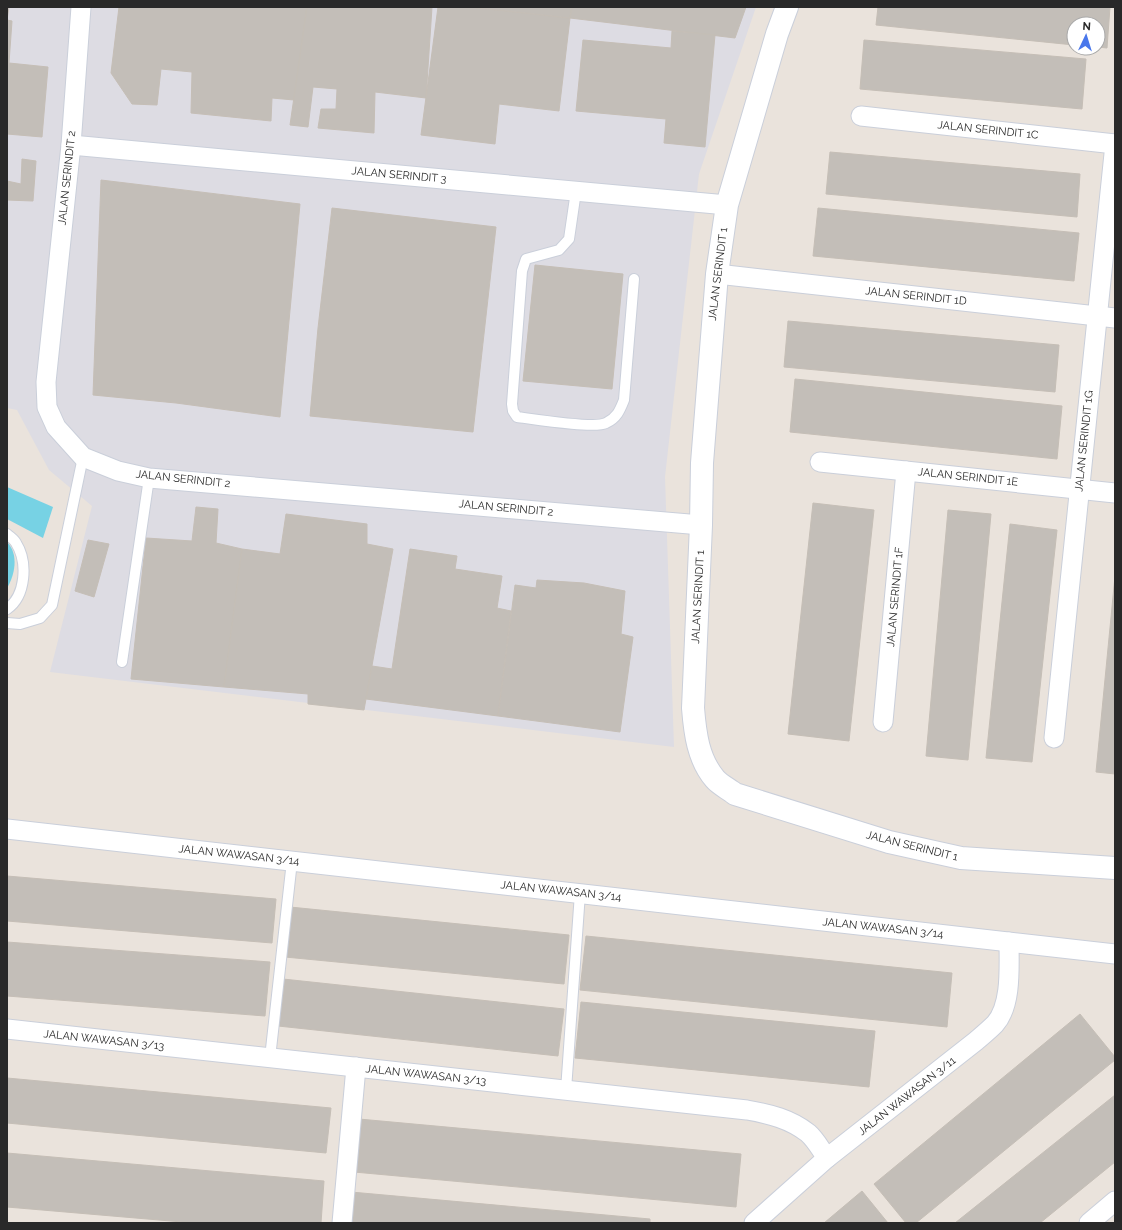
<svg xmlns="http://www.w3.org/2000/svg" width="1122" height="1230" font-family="Raleway,sans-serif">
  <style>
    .industrial { fill: #dddce3 }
    .water { fill: #77d2e4 }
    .building { fill: #c3beb8; stroke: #c5beb6 }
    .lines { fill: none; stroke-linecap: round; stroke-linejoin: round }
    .service-casing { stroke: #cacfda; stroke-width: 12 }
    .minor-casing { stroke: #cacfda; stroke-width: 21 }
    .tertiary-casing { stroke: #cacfda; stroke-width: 24 }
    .service { stroke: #fff; stroke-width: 10 }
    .minor { stroke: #fff; stroke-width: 19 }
    .tertiary { stroke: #fff; stroke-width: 22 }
    .labels { text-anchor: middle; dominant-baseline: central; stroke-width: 4; stroke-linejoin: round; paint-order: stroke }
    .street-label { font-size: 11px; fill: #292929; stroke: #fff }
  </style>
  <rect width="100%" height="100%" fill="#eae3dc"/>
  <path class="industrial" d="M7 7H756L699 174 665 477 674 747 50 672 92 506 49 470 17 410 7 408Z"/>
  <g class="water">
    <path d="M7 487 53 507 43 538 7 519Z"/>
    <path d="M7 542C19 554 15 575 7 588Z"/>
  </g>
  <g class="building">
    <path d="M7 7H9L7 20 12 21 9 63 48 67 42 137 7 134Z"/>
    <path d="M119 7H307L294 100 272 98 271 121 191 113 192 72 161 69 157 105 132 104 111 73Z"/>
    <path d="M307 7H432L426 98 375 92 374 133 318 128 321 109H336L337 89 313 87 308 127 290 125Z"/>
    <path d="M438 7H471L570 18 559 111 499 104 495 144 421 135Z"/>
    <path d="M471 7H572L570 18Z"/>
    <path d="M572 7H746L735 38 570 18Z"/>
    <path d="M878 7H1110L1107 48 1098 47V24H1074V45L876 25Z"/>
    <path d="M672 31 715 35 705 147 664 143 666 119 576 111 583 40 671 48Z"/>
    <path d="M864 40 1086 59 1082 109 860 89Z"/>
    <path d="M830 152 1080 174 1077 217 826 194Z"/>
    <path d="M22 159 36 161 33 201 7 200V181L21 184Z"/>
    <path d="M101 180 300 204 280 417 176 403 93 395Z"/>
    <path d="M332 208 496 227 473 432 310 416 318 328Z"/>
    <path d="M818 208 1079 233 1074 281 813 256Z"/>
    <path d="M535 265 623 274 612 389 523 381Z"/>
    <path d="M788 321 1059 345 1055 392 784 367Z"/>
    <path d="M795 379 1062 406 1057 459 790 432Z"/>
    <path d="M813 503 874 510 849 741 788 734Z"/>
    <path d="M196 507 218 509 216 543 242 549 224 687 131 679 146 538 192 541Z"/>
    <path d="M948 510 991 514 968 760 926 756Z"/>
    <path d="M286 514 367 524V544L393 549 364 710 308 704V694L224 687 242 549 280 554Z"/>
    <path d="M1010 524 1057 530 1032 762 986 758Z"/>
    <path d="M88 540 109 544 94 597 75 591Z"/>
    <path d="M410 549 457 556 455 569 502 576 497 608 511 611 498 716 366 699 372 666 392 669Z"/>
    <path d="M1115 576V774L1096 772Z"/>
    <path d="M537 580 584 583 625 591 621 634 633 637 620 732 498 716 515 585 536 588Z"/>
    <path d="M7 876 276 899 272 943 7 921Z"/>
    <path d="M290 907 569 935 564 984 285 957Z"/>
    <path d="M586 936 952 973 947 1027 580 990Z"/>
    <path d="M7 942 270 962 265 1016 7 996Z"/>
    <path d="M283 979 564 1009 558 1056 278 1026Z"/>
    <path d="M581 1002 875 1031 869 1087 575 1058Z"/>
    <path d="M1080 1014 1115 1057V1060L916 1223H906L874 1184Z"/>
    <path d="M7 1078 331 1108 326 1153 7 1123Z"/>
    <path d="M1115 1095V1162L1040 1223H955Z"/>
    <path d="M359 1119 741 1154 736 1207 354 1172Z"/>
    <path d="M7 1153 324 1181 321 1223H194L7 1207Z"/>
    <path d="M862 1191 888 1223H824Z"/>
    <path d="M351 1192 650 1219V1223H348Z"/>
  </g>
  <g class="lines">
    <g class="service-casing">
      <g id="service">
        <path d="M576 191 569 239 559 250 526 259 522 271 512 404 513 411 517 417C533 419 595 429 606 423 617 418 620 410 624 400L634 279"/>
        <path d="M7 534C10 537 14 539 16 543 28 562 26 596 7 609"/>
        <path d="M7 623 20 624 40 618 52 605 83 457"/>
        <path d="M122 662 149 478"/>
        <path d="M270 1058 292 861"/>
        <path d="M566 1090 580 893"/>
      </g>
    </g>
    <g class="minor-casing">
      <g id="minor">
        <path d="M81 7 71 145 46 382 47 407 56 427 83 457 118 471 149 478 701 525"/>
        <path d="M861 116 1115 144"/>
        <path d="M71 145 727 205"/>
        <path d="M717 274 1115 318"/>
        <path d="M820 462 1115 493"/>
        <path d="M883 722 906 471"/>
        <path d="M1054 738 1115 144"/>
        <path d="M7 829 1115 954"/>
        <path d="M7 1029 747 1110C770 1114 790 1119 808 1133 816 1140 821 1150 827 1158"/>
        <path d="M342 1223 356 1067"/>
        <path d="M754 1223 827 1158 976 1041C983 1035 989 1030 995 1024 1012 1005 1009 966 1009 942"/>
        <path d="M1089 1223 1115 1201"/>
      </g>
    </g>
    <g class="tertiary-casing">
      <path id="tertiary" d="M787 7 777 34 727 205 717 274 702 463 701 525 693 708C695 733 698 759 715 779 720 785 729 789 735 794L889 842 961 858 1115 868"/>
    </g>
    <use href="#service" class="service"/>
    <use href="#minor" class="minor"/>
    <use href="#tertiary" class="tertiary"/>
  </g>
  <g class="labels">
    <g class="street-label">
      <text transform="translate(988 130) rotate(6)">JALAN SERINDIT 1C</text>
      <text transform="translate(399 175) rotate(5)">JALAN SERINDIT 3</text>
      <text transform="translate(67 178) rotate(-84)">JALAN SERINDIT 2</text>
      <text transform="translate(718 274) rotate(-83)">JALAN SERINDIT 1</text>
      <text transform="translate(916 296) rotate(6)">JALAN SERINDIT 1D</text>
      <text transform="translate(1084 441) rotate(-84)">JALAN SERINDIT 1G</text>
      <text transform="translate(968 477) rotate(6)">JALAN SERINDIT 1E</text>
      <text transform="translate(183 479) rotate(6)">JALAN SERINDIT 2</text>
      <text transform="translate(506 508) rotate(5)">JALAN SERINDIT 2</text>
      <text transform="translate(698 597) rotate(-87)">JALAN SERINDIT 1</text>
      <text transform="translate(895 597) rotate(-85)">JALAN SERINDIT 1F</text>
      <text transform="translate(912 846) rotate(14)">JALAN SERINDIT 1</text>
      <text transform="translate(239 855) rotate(6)">JALAN WAWASAN 3/14</text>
      <text transform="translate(561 891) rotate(6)">JALAN WAWASAN 3/14</text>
      <text transform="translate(883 928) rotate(6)">JALAN WAWASAN 3/14</text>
      <text transform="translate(104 1040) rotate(6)">JALAN WAWASAN 3/13</text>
      <text transform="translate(426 1075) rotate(6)">JALAN WAWASAN 3/13</text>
      <text transform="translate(907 1096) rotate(-38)">JALAN WAWASAN 3/11</text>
    </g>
  </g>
  <rect width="1122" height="1230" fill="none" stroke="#292929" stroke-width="16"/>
  <g transform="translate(1086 36) rotate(4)"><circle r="19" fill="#ffffff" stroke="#a9a9a9"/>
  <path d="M0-3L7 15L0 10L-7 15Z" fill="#4977eb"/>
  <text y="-6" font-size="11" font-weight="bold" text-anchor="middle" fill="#292929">N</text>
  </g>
</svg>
